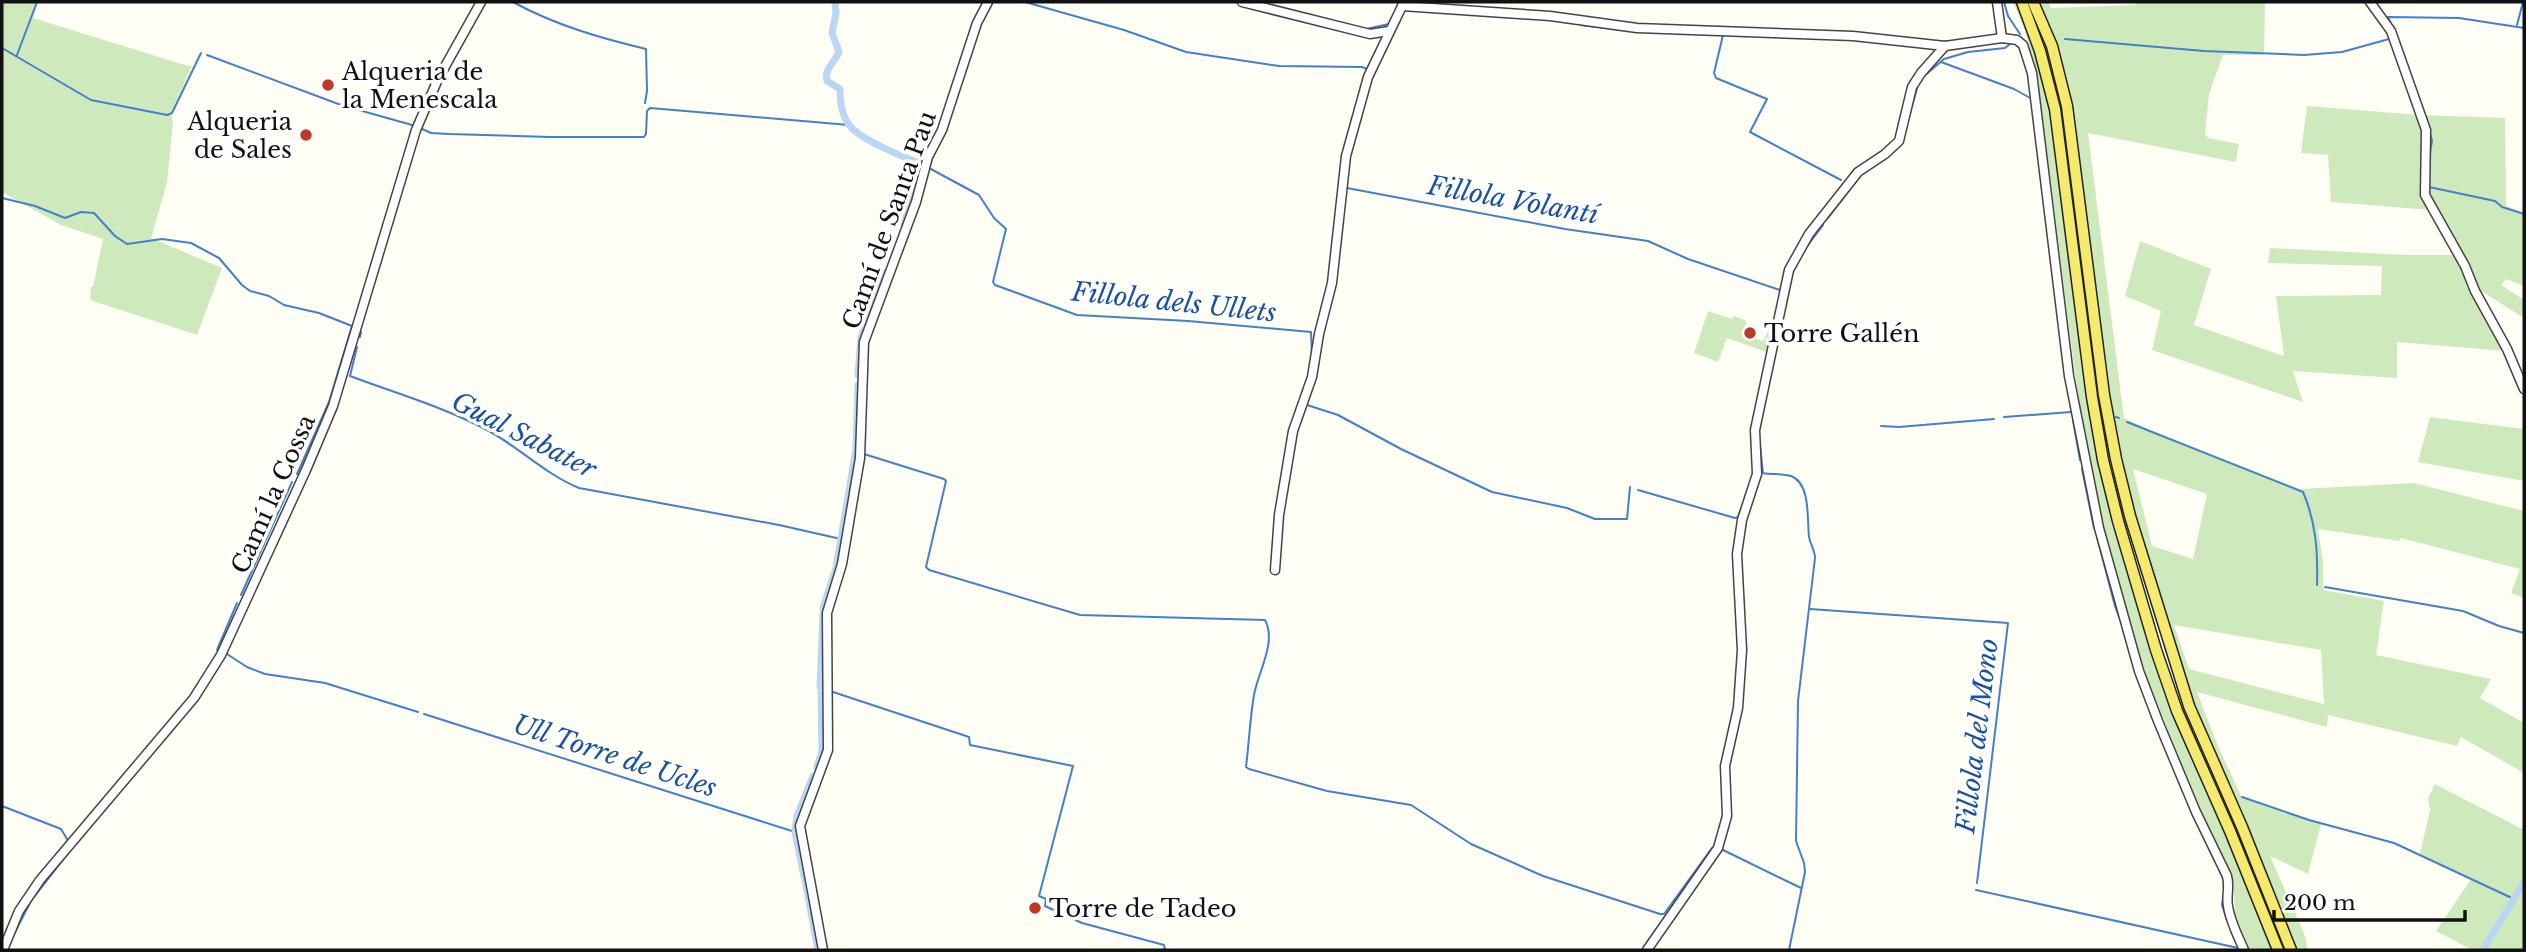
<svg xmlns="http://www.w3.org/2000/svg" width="2526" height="952" font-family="'Libre Baskerville',serif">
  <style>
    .green { fill: #ceeabd; fill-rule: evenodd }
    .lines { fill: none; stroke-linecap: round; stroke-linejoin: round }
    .stream { stroke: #4280cb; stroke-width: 2 }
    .canal { stroke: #bad6f5; stroke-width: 7 }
    .minor-casing { stroke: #444; stroke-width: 11 }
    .major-casing { stroke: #222; stroke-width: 13 }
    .minor { stroke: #fff; stroke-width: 8 }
    .major { stroke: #f5e96e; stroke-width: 10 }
    .poi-dot { fill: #bf392a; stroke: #fff; stroke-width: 2.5 }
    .labels { text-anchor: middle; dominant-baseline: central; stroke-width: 7; stroke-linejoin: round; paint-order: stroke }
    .poi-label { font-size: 24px; fill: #111; stroke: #fff; text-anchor: start }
    .street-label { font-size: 24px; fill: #111; stroke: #fff }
    .water-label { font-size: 26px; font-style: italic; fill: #1a52a2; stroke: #fff }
  </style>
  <rect width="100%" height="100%" fill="#fffef4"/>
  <g class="green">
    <path d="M2 2H38L33 18 188 66H192L171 113 173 122 167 183 151 238 222 268 197 335 90 300 91 287H93L103 239 61 225 2 192Z"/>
    <path d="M2013 2H2018L2046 84 2054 133 2086 386 2171 707C2203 789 2241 868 2273 950L2249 948 2235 914 2233 877 2196 800 2145 673 2105 534 2087 452 2075 374 2037 73 2025 31Z"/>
    <path d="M2039 2H2049L2051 8 2135 5 2136 2H2265L2264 55H2223L2209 94 2205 134 2208 138 2239 144 2236 162 2088 133 2124 418 2156 433 2300 489 2414 483 2524 511V598L2511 593 2520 569 2401 538 2400 541 2318 529 2323 562V590L2384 601 2376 655 2491 679 2480 698 2524 723V773L2461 737 2457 746 2328 715 2327 727 2197 692 2218 746 2242 798 2321 824 2308 874 2270 856 2304 933 2308 950H2297L2258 851 2201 723 2149 570 2131 501 2106 375 2071 98 2057 44ZM2133 469 2207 494 2193 559 2152 546ZM2174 625 2321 650 2324 704 2189 669Z"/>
    <path d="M2307 106 2420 115 2505 118 2506 206 2524 213V286L2506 279 2501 285 2524 300V318L2475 287 2431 210 2331 202 2328 155 2301 153Z"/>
    <path d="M2140 241 2211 269 2194 325 2284 356 2276 296 2381 295 2382 266 2268 263 2270 248 2407 255H2456L2505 351 2397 342V378L2293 371 2303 402 2152 350 2161 311 2125 296Z"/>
    <path d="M1708 311 1732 319 1734 316 1747 321 1742 333 1763 341 1769 329 1772 330 1766 352 1727 338 1718 362 1694 353Z"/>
    <path d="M2430 417 2524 429V481L2418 462Z"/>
    <path d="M2435 784 2524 830V950H2472L2436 931 2471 879 2420 854 2430 810 2428 798Z"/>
  </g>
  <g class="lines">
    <g class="stream">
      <path d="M513 2C555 25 600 38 646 49L647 91 645 103"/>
      <path d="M1025 2 1124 30 1186 52 1279 66 1362 67 1367 69"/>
      <path d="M2004 2 2008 16 2020 34"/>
      <path d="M1560 21 1576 24"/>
      <path d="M2391 24 2388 17 2459 18 2524 28"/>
      <path d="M1581 25 1623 30"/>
      <path d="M2517 25 2523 2"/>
      <path d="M1366 29 1389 24"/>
      <path d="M1723 35 1714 73 1716 78 1767 99 1750 132 1841 180"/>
      <path d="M2065 39 2204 51 2304 55 2342 52 2389 39"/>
      <path d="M2 48 91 100 167 115 172 113 201 53"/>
      <path d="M17 55 37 2"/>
      <path d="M207 55 341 105 412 125"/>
      <path d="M1941 62 2014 89 2032 99"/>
      <path d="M1923 77 1944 59 1968 52 2005 48 2010 44"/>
      <path d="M1908 120 1918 85"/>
      <path d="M2427 122 2432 141 2429 158"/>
      <path d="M420 128 431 133 449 134 550 137H644L646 134 647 111 650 108 849 125"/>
      <path d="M1889 156 1900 145"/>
      <path d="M929 168 979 195 994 218 1006 229 993 282 995 285 1077 315 1188 321 1311 332 1312 356"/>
      <path d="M2429 187 2495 201 2502 207 2524 214"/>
      <path d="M1347 188 1565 229 1648 241 1688 259 1780 290"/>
      <path d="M2 198 35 206 65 218 81 212 94 213 115 236 127 244 162 239 191 243 219 258 242 285 250 291 269 296 284 305 319 313 352 326 329 402 297 474"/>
      <path d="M1828 218 1861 175"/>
      <path d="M1808 245 1823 225"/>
      <path d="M360 337 361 332"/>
      <path d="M357 347 350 376C395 393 444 407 487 430 519 447 545 474 579 488L779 525 841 539"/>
      <path d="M1776 351 1783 319"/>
      <path d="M2068 390 2072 413"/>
      <path d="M1307 405 1338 415 1401 449 1492 492 1567 508 1595 519H1627L1630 487"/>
      <path d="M2004 417 2071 412"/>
      <path d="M2116 417 2119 418"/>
      <path d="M2073 420 2080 460"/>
      <path d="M2127 422 2303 492C2316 522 2318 552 2317 585"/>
      <path d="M1881 426 1899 427 1994 419"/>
      <path d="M1760 446 1763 473C1772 475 1782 473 1791 476 1811 483 1807 521 1809 537 1810 544 1815 550 1815 558L1798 701 1796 841 1804 863 1805 872 1789 950"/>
      <path d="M864 454 944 479 946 481 926 567 929 570 1080 615 1265 620C1277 642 1258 672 1254 695 1250 718 1249 743 1246 767L1249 769 1327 791 1411 805 1471 844 1543 876 1660 914H1664L1712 848"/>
      <path d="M2082 469 2094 528"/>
      <path d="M1638 490 1735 518 1738 517 1750 483"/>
      <path d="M2097 537 2115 606 2123 627"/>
      <path d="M2325 587 2463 611 2499 626 2524 633"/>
      <path d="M241 595 292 482"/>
      <path d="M1810 609 2008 623 1977 883"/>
      <path d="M2124 632 2131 657"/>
      <path d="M217 650 237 603"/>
      <path d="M227 654 247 667 265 674 325 683 418 712"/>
      <path d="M2139 682 2183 792"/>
      <path d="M820 686H821"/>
      <path d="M830 691 969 737 970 745 1073 766 1039 896 1046 899 1045 906 1082 923 1164 945 1165 950"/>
      <path d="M424 714 795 832"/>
      <path d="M2242 797 2309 820 2394 843 2514 899"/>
      <path d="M2 806 61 829 67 839"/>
      <path d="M1721 849 1801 888"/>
      <path d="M2219 869 2224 880"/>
      <path d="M2522 885 2524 886"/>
      <path d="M1976 890 2238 948"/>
      <path d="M2223 897 2222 905 2227 920"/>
      <path d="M12 938 31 901 76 843"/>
      <path d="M7 950H8"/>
    </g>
    <g class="canal">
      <path d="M835 2 836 13 832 33 839 52C834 63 824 69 827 81L840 89C840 101 841 115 850 126 860 139 903 157 919 163"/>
      <path d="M904 225 919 168"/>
      <path d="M858 375 861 337 886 272"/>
      <path d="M823 608 836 568 856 449 858 385"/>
      <path d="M820 687 823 614"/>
      <path d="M817 767 822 751 821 693"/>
      <path d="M804 876 795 832 797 816 813 776"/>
      <path d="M805 880 818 950"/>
      <path d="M2483 950 2524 882"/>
    </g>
    <g class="minor-casing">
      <g id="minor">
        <path d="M1242 2 1370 34 1389 31"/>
        <path d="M1997 2 2002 38"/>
        <path d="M2370 2 2391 31 2426 130 2425 195 2465 266 2475 291 2507 349 2524 389"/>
        <path d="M1402 6 1550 16 1637 28 1853 36 1945 46 2002 38 2017 40 2023 45 2032 73 2069 376 2099 528 2139 671 2158 721 2196 812 2227 876C2230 887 2226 896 2228 906 2230 921 2238 936 2244 950"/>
        <path d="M1275 570 1279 515 1293 431 1312 377 1319 334 1332 283 1346 156 1368 77 1404 2"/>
        <path d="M3 950 19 911 40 880 194 698 221 655 306 470 333 406 416 130 438 79 481 2"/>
        <path d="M823 950 800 826 828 750 827 613 842 564 860 458 864 342 916 202 928 157 942 130 977 23 988 2"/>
        <path d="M1647 950 1718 848 1727 816 1725 766 1738 708 1742 650 1737 554 1742 520 1757 474 1755 430 1789 270 1809 234 1858 172 1885 154 1899 141 1912 87 1921 73 1945 46"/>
      </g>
    </g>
    <g class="major-casing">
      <g id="major">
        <path d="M2022 2 2040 51 2055 109 2092 397 2103 460 2118 521 2156 650 2177 711 2230 831 2278 950"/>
        <path d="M2033 2 2052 46 2067 106 2104 395 2116 459 2130 516 2189 706 2242 827 2291 950"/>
      </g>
    </g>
    <use href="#minor" class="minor"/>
    <use href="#major" class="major"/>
  </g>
  <g class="poi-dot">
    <circle cx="328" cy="85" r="7"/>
    <circle cx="306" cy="135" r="7"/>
    <circle cx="1750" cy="333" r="7"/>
    <circle cx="1035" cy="908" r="7"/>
  </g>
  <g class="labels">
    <g class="poi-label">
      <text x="342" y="71">Alqueria de<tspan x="342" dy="28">la Menescala</tspan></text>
      <text x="292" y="121" text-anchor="end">Alqueria<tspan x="292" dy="28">de Sales</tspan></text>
      <text x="1764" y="333">Torre Gallén</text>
      <text x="1049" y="908">Torre de Tadeo</text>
    </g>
    <g class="street-label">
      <text transform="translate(889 220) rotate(-70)">Camí de Santa Pau</text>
      <text transform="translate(273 494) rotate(-66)">Camí la Cossa</text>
    </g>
    <g class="water-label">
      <text transform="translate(1513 200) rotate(10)">Fillola Volantí</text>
      <text transform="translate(1174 302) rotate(6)">Fillola dels Ullets</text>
      <text transform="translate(524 435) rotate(27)">Gual Sabater</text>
      <text transform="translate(1977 736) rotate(-83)">Fillola del Mono</text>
      <text transform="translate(615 756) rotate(18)">Ull Torre de Ucles</text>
    </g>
  </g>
  <rect width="2526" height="952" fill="none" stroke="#111111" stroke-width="7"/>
  <path d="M2274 910v10h191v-10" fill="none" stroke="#111111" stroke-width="3.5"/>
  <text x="2284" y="910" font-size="21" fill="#111111" stroke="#ffffff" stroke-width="5" paint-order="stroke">200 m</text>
</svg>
